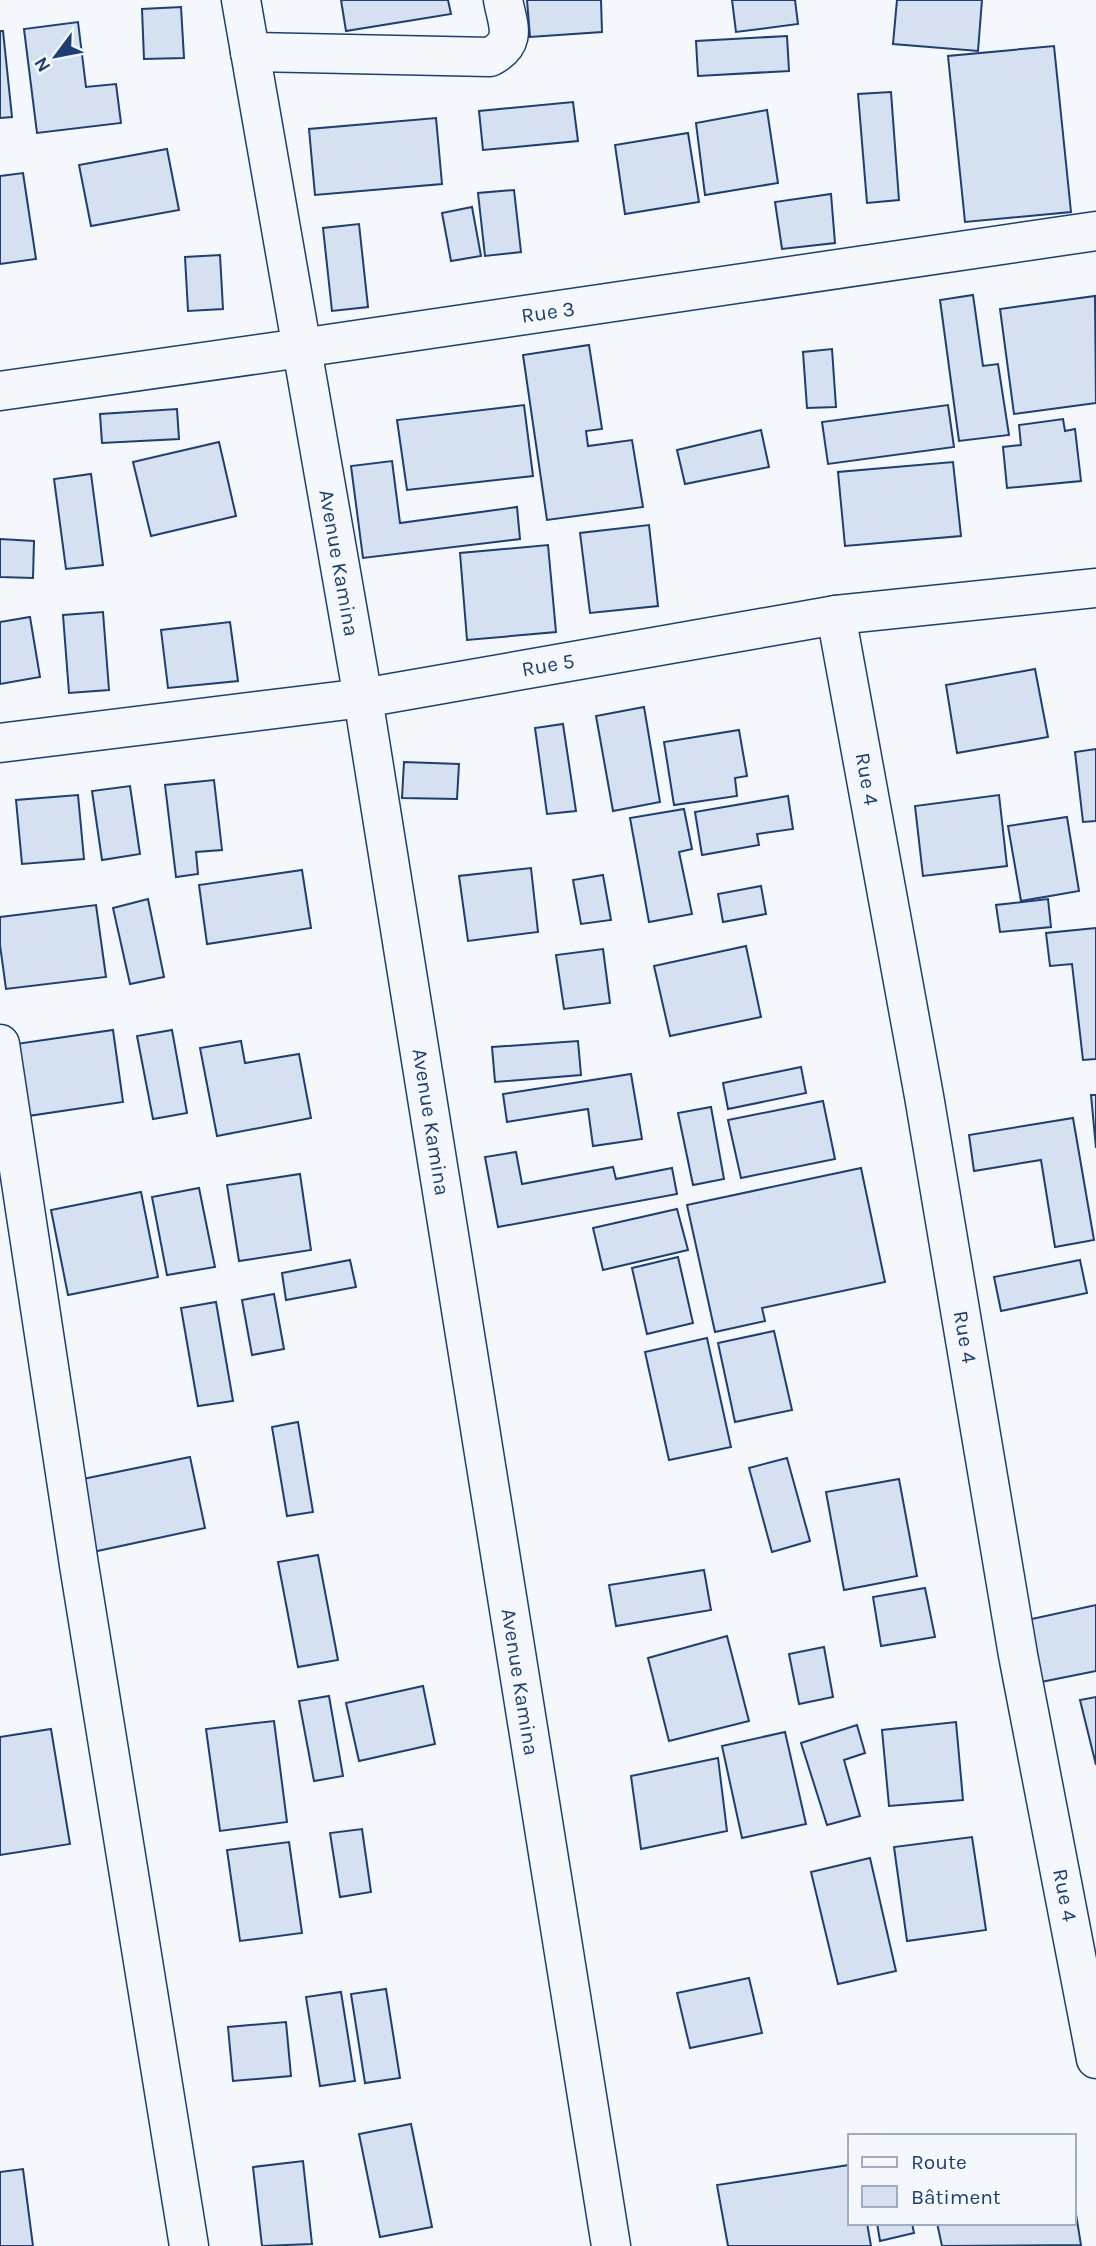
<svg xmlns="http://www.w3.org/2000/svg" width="1096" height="2246" font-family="Karla,sans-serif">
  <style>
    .building { fill: #d5e0f0; stroke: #1d3f73; stroke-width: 2 }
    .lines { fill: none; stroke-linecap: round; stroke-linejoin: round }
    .minor-casing { stroke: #1d3f73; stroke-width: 41 }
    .tertiary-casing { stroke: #1d3f73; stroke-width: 41 }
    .minor { stroke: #f4f7fb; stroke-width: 38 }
    .tertiary { stroke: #f4f7fb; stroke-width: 38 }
    .labels { text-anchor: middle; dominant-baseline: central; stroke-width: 5; stroke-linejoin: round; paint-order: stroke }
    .street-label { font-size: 21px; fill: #1d3f73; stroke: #f4f7fb }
  </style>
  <rect width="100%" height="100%" fill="#f4f7fb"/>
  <g class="building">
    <path d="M341 0H448L451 14 346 31Z"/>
    <path d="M527 0H601L602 32 530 37Z"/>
    <path d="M732 0H795L798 24 736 32Z"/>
    <path d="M897 0H982L978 51 893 44Z"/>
    <path d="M181 7 184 58 144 59 142 9Z"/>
    <path d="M78 22 86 87 116 84 121 123 37 133 24 29Z"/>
    <path d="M0 31H3L12 117 0 118Z"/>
    <path d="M787 36 789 71 698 76 696 41Z"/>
    <path d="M1054 46 1071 212 965 222 948 56Z"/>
    <path d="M891 92 899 200 867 203 858 94Z"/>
    <path d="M573 102 578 141 483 150 479 111Z"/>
    <path d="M767 110 778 183 705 195 696 123Z"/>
    <path d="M436 118 442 184 315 195 309 129Z"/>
    <path d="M688 133 699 202 625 214 615 145Z"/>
    <path d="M167 149 179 210 91 226 79 165Z"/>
    <path d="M23 173 36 259 0 264V176Z"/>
    <path d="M514 190 521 252 485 256 478 193Z"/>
    <path d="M831 194 835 243 782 249 775 202Z"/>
    <path d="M472 207 481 256 451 261 442 213Z"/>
    <path d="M359 224 368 307 332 311 323 228Z"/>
    <path d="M220 255 223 309 188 311 185 257Z"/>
    <path d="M973 295 983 366 998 364 1009 435 959 441 940 300Z"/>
    <path d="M1095 296 1096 403 1014 414 1000 309Z"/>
    <path d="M589 345 602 429 586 431 588 446 632 440 643 507 547 520 523 355Z"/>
    <path d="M832 349 836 407 807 408 803 352Z"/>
    <path d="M524 405 533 476 407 490 397 420Z"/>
    <path d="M948 405 954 447 828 464 822 422Z"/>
    <path d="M177 409 179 439 102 443 100 414Z"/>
    <path d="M1063 419 1065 431 1075 429 1081 481 1007 488 1003 447 1021 445 1019 425Z"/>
    <path d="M761 430 769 467 685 484 677 450Z"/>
    <path d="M219 442 236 516 151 536 133 462Z"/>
    <path d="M392 461 400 523 517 507 520 539 363 558 351 466Z"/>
    <path d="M953 462 961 536 845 546 838 472Z"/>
    <path d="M91 474 103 565 66 569 54 479Z"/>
    <path d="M649 525 658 606 590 613 580 533Z"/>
    <path d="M0 539 34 541 33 578 0 577Z"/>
    <path d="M548 545 556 632 467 640 460 553Z"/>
    <path d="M103 612 109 690 69 693 63 615Z"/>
    <path d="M30 617 40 677 0 684V622Z"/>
    <path d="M230 622 238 681 168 688 161 630Z"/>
    <path d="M1035 669 1048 737 957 753 946 685Z"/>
    <path d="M644 707 660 802 613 811 596 716Z"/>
    <path d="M563 724 576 811 547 814 535 728Z"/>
    <path d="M739 730 747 776 735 778 737 796 674 805 664 742Z"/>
    <path d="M1096 749V821L1083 822 1075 752Z"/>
    <path d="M404 762 459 764 457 799 402 798Z"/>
    <path d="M214 780 222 850 196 852 198 874 176 877 165 785Z"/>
    <path d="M130 786 140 854 102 860 92 791Z"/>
    <path d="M78 795 84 859 22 864 16 800Z"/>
    <path d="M999 795 1007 866 923 876 915 806Z"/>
    <path d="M788 796 793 829 757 834 759 845 702 855 695 812Z"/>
    <path d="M684 809 692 849 679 852 692 914 649 922 630 818Z"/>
    <path d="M1067 817 1079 891 1021 901 1008 826Z"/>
    <path d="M531 868 538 932 468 941 459 876Z"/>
    <path d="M302 870 311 928 207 944 199 885Z"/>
    <path d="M603 875 611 920 581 924 573 880Z"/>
    <path d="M761 886 766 914 723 922 718 894Z"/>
    <path d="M148 899 164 977 130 984 113 908Z"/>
    <path d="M1048 899 1051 927 1000 932 996 905Z"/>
    <path d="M96 905 106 977 6 989 0 945V917Z"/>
    <path d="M1096 928V1059L1083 1060 1072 964 1050 966 1046 933Z"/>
    <path d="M746 946 761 1017 670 1036 654 966Z"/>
    <path d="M603 949 610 1003 564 1009 556 955Z"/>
    <path d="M113 1030 123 1102 28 1116 16 1044Z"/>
    <path d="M172 1030 187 1113 153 1119 137 1036Z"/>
    <path d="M241 1041 245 1063 299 1054 311 1118 217 1136 200 1048Z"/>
    <path d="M578 1041 581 1075 495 1082 492 1047Z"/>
    <path d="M801 1067 806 1093 728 1109 723 1083Z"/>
    <path d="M631 1074 642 1139 593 1146 588 1109 507 1122 503 1094Z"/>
    <path d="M1091 1095H1096V1148Z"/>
    <path d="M823 1101 835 1159 741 1178 728 1120Z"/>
    <path d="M711 1107 724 1179 693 1185 678 1113Z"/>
    <path d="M1073 1118 1094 1240 1055 1247 1041 1160 974 1171 969 1135Z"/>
    <path d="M516 1152 522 1184 613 1167 616 1179 672 1168 677 1194 498 1227 485 1157Z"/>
    <path d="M861 1168 885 1282 762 1308 765 1321 715 1332 687 1205Z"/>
    <path d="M300 1174 311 1250 239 1261 227 1185Z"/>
    <path d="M199 1188 215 1267 167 1275 152 1197Z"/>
    <path d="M141 1192 158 1277 68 1295 51 1210Z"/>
    <path d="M677 1209 688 1250 603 1270 593 1228Z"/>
    <path d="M678 1257 693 1323 647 1334 632 1268Z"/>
    <path d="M350 1260 356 1287 286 1300 282 1273Z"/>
    <path d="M1080 1260 1087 1293 1001 1311 994 1277Z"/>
    <path d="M274 1294 284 1349 252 1355 242 1300Z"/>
    <path d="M216 1302 233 1401 198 1406 181 1308Z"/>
    <path d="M774 1331 792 1410 735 1422 718 1343Z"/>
    <path d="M707 1338 731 1447 669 1460 645 1352Z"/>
    <path d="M298 1422 313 1512 287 1516 272 1427Z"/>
    <path d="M190 1457 205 1528 88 1553 73 1481Z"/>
    <path d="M787 1458 810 1541 772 1552 749 1468Z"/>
    <path d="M899 1479 917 1576 844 1590 826 1492Z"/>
    <path d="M318 1555 338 1660 298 1667 278 1562Z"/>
    <path d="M704 1570 711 1610 616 1626 609 1585Z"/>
    <path d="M925 1588 935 1637 881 1646 873 1597Z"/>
    <path d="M1096 1605V1671L1031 1684 1018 1622Z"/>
    <path d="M727 1636 749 1721 669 1741 648 1658Z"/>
    <path d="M824 1647 833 1697 799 1704 789 1654Z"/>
    <path d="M423 1686 435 1744 359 1761 346 1703Z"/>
    <path d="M329 1696 343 1776 314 1781 299 1701Z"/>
    <path d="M1096 1697V1765L1080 1700Z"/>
    <path d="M274 1721 287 1822 220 1831 206 1729Z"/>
    <path d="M956 1722 963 1800 889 1806 882 1730Z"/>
    <path d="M857 1725 865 1753 844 1760 860 1816 827 1825 801 1743Z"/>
    <path d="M51 1729 70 1844 0 1855V1737Z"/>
    <path d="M785 1732 806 1824 742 1838 722 1746Z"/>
    <path d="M718 1758 727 1831 641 1849 631 1776Z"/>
    <path d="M362 1829 371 1892 340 1897 330 1833Z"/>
    <path d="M972 1837 986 1930 907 1941 894 1847Z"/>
    <path d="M289 1842 302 1933 240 1941 227 1850Z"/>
    <path d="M870 1858 896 1971 838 1984 811 1872Z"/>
    <path d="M749 1978 762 2033 690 2048 677 1993Z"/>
    <path d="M386 1989 400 2078 365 2083 351 1994Z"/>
    <path d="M341 1992 355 2081 320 2086 306 1997Z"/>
    <path d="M286 2022 291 2076 233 2081 228 2027Z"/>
    <path d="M411 2124 432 2227 380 2237 359 2134Z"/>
    <path d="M303 2161 312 2244 262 2246 253 2167Z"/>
    <path d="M849 2165V2223H867L871 2246H728L717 2185Z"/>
    <path d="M23 2169 33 2246H0V2172Z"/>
    <path d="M1073 2196 1081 2245 942 2246 937 2223H1073Z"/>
    <path d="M877 2223H912L914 2233 880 2241Z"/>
  </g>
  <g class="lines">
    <g class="minor-casing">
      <g id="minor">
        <path d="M241 0 363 698 611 2246"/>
        <path d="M250 52 490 57C518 42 508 26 503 0"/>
        <path d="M836 615 924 1096 1018 1655 1096 2059"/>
        <path d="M0 743 363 698 836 615 1096 588"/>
        <path d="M0 1044 79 1565 189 2246"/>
      </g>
    </g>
    <g class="tertiary-casing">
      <path id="tertiary" d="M0 391 301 348 1096 231"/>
    </g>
    <use href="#minor" class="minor"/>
    <use href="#tertiary" class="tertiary"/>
  </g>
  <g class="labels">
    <g class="street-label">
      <text transform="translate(548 312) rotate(-8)">Rue 3</text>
      <text transform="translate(339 563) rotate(80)">Avenue Kamina</text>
      <text transform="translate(548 665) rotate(-10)">Rue 5</text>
      <text transform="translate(867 779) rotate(80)">Rue 4</text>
      <text transform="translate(431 1122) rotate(81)">Avenue Kamina</text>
      <text transform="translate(965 1337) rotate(80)">Rue 4</text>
      <text transform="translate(520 1682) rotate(81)">Avenue Kamina</text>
      <text transform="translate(1065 1895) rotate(79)">Rue 4</text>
    </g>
  </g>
  <rect x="848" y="2134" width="228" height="91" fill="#f4f7fb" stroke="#9eadc5" stroke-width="2"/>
  <rect x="862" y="2157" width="35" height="10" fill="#f4f7fb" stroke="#9eadc5" stroke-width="2"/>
  <text x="911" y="2169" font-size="21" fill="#1d3f73">Route</text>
  <rect x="862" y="2186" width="35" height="21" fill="#d5e0f0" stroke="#9eadc5" stroke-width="2"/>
  <text x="911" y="2204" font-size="21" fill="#1d3f73">Bâtiment</text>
  <g transform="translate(56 56) rotate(238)" stroke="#f4f7fb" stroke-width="5" paint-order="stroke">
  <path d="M0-5L12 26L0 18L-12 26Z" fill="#1d3f73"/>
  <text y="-10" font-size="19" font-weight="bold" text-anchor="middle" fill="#1d3f73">N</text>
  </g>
</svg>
